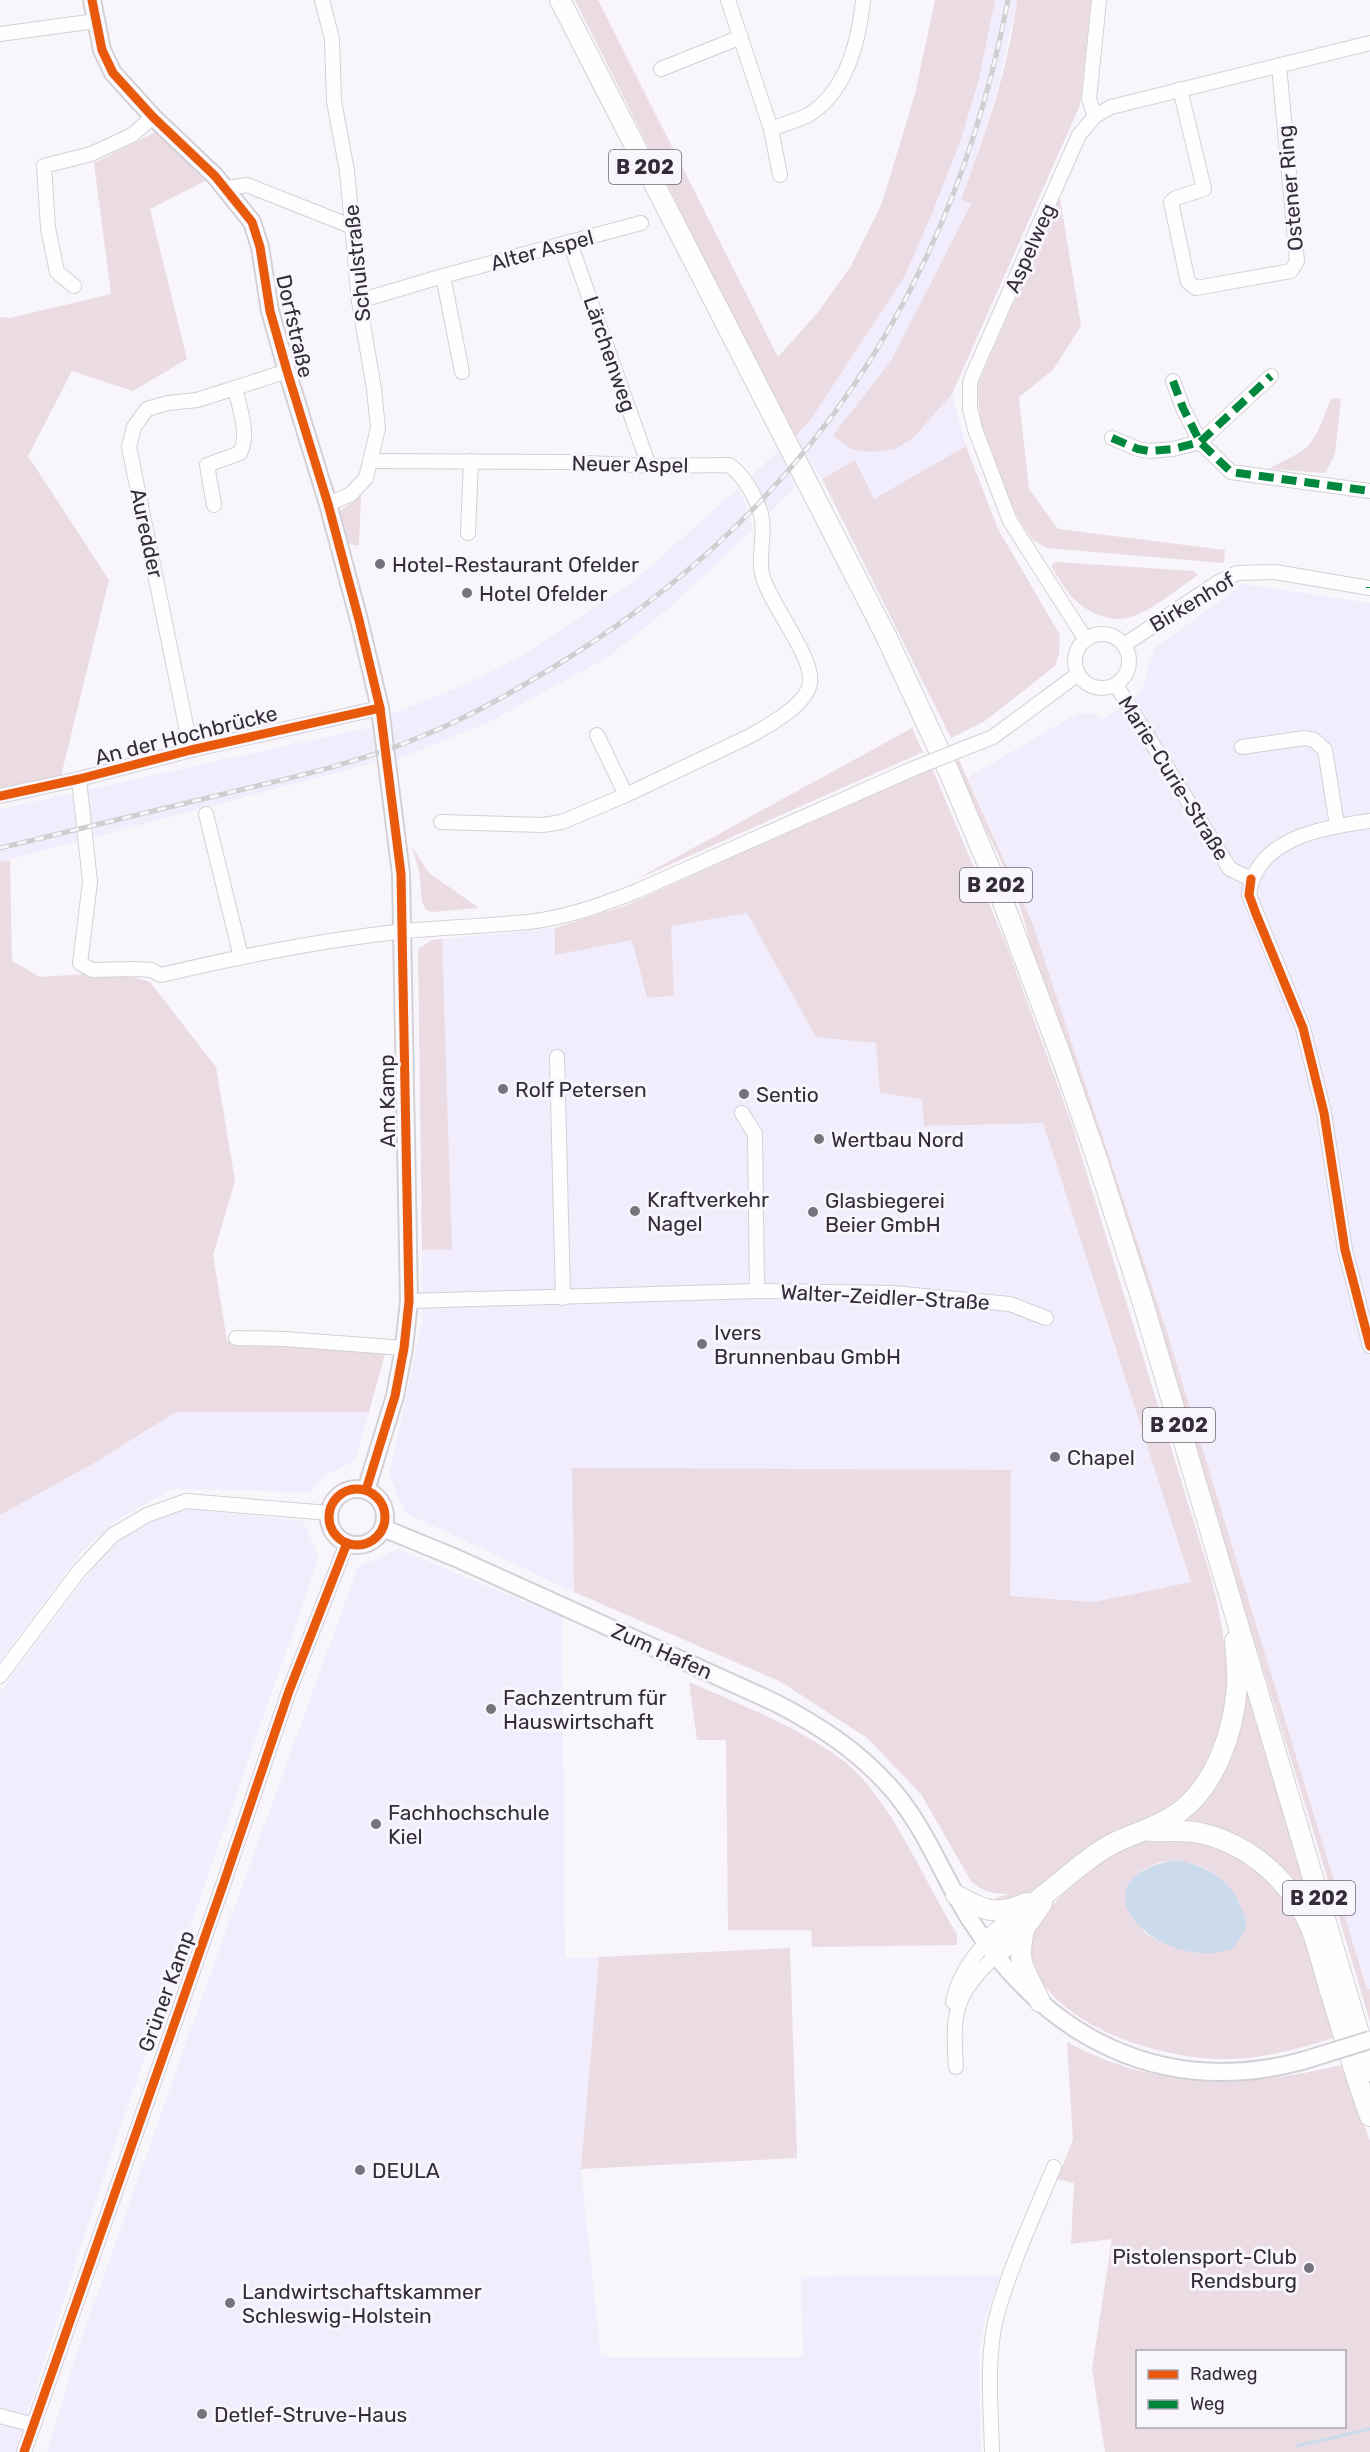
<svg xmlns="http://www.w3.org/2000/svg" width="1370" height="2452" font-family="Rubik,sans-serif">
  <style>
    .built { fill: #f2edfc }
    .green { fill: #eadce2; fill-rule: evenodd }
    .water { fill: #ccdbec }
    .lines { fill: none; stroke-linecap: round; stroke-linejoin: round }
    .stream { stroke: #ccdbec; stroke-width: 3 }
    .minor-casing { stroke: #d3d0d7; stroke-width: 16 }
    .major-casing { stroke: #d3d0d7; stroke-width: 20 }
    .highway-casing { stroke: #d3d0d7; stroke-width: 22 }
    .minor { stroke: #fefefe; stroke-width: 14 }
    .major { stroke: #fefefe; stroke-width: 16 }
    .highway { stroke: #fefefe; stroke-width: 20 }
    .rail-casing { stroke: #cfced0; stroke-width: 5 }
    .rail { stroke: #f8f5fc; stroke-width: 3; stroke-dasharray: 9; stroke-linecap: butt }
    .minor-bridge-casing { stroke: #d3d0d7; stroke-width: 16; stroke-linecap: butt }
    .major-bridge-casing { stroke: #d3d0d7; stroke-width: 20; stroke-linecap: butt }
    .minor-bridge { stroke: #fefefe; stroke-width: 14 }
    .major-bridge { stroke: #fefefe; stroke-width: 16 }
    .quiet { stroke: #00873e; stroke-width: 8; stroke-dasharray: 15 8; stroke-linecap: butt }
    .cycleway-casing { stroke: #f8f5fc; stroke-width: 13 }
    .cycleway { stroke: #e8590c; stroke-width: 9 }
    .poi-dot { fill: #77737d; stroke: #f8f5fc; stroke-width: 2 }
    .labels { text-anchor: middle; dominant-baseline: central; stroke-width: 6; stroke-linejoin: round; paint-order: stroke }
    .shield { fill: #f8f5fc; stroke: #6d6974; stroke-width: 1.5 }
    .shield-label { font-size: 20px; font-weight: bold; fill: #322d39 }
    .street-label { font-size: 21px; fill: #322d39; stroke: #f8f5fc }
    .poi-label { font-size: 21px; fill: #322d39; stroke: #f8f5fc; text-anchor: start }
  </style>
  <rect width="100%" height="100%" fill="#f8f6fb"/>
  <g class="built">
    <path d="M995 0H1017L1000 78 981 147 961 198 971 204 891 361 833 435 913 438 952 394 966 446 874 500 855 461 822 479 794 438 811 419 905 276 960 142 979 79Z"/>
    <path d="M778 451 796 487 766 516 748 479Z"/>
    <path d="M737 489 744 499 753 529 676 602 610 656 487 723 396 760 389 715 471 682 525 654 634 581Z"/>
    <path d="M1243 584 1370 603V1989H1367L1167 1332 1032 922 968 777 1078 713H1093L1103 719 1141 692 1155 648Z"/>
    <path d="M372 727 376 762 0 862V809Z"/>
    <path d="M747 913 816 1037 876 1043 880 1093 922 1099 925 1126 1043 1123 1191 1582 1094 1602 1010 1596 1011 1471 572 1469 574 1592 406 1513 389 1475 422 1323V1250L452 1248 442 939 555 928V954L633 940 647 998 673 997 671 926Z"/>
    <path d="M176 1412H369L355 1461 327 1474 309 1492 173 1489 117 1520 80 1554 0 1661V1515L96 1462Z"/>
    <path d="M190 1509 303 1521 319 1557 105 2172 15 2452H0V1692L90 1572 118 1541 153 1519Z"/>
    <path d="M398 1549 562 1617 565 1958 599 1957 581 2169 601 2357H803L801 2277 1001 2275 986 2315 979 2347 981 2452H47L79 2346 216 1958 358 1567Z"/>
  </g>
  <g class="green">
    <path d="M575 0H598L778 357 818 312 851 266 882 203 915 94 935 0H995L979 79 960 142 933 211 905 276 811 419 794 438Z"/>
    <path d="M1017 0H1091L1080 105 952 394 913 438 895 449 871 452 851 449 833 435 891 361 971 204 961 199C985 137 1009 67 1017 0Z"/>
    <path d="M156 132 205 181 150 209 187 359 133 391 72 371 28 456 109 580 61 776 0 788V317L10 318 111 294 94 163Z"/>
    <path d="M1060 198 1081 326 1053 370 1019 397 1029 489 1058 529 1225 550 1224 563 1047 548 1034 541 1020 521 1006 493 981 427 977 386Z"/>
    <path d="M1333 398 1341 399 1335 454 1325 473 1270 469C1279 462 1289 459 1299 453 1316 444 1323 418 1330 401Z"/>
    <path d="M966 446 998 529 1060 635 1059 654 1055 666 985 721 951 738 822 479 855 460 874 499Z"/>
    <path d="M361 496 359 546 341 542 334 515Z"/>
    <path d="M1056 562 1194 571 1198 575C1178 588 1150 613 1127 618 1108 623 1084 610 1072 597 1064 588 1057 576 1051 566Z"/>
    <path d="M912 728 923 752 635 880Z"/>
    <path d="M959 760 1032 922 1167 1332 1367 1989H1370V2022L1313 1830 1096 1131 1031 950C1020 883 979 823 953 762Z"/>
    <path d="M932 768 1008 949 1070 1119 1211 1578C1233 1662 1241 1745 1170 1808L1017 1899 995 1904V1898L1010 1894C994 1894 983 1892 971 1881L921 1794 867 1738 781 1682 574 1592 572 1468 1011 1470 1010 1596 1094 1602 1191 1582 1043 1123 924 1126 922 1099 880 1093 876 1043 816 1037 747 913 671 926 674 996 647 998 632 940 555 955V928L625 906Z"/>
    <path d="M412 847 429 873 479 908 432 912 426 910 422 902 419 871Z"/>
    <path d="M10 860 12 961 40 977 116 972 150 982 216 1067 235 1181 213 1255 227 1341 385 1354 369 1412H176L96 1462 0 1515V862Z"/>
    <path d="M442 939 452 1249 422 1250 418 949 432 940Z"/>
    <path d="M1245 1672 1322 1943 1292 1887 1175 1822 1192 1807Z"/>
    <path d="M689 1682C739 1704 797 1726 841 1759 890 1795 924 1882 957 1934V1945L812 1947 811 1930H728L726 1740H697Z"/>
    <path d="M1182 1834C1198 1840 1225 1845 1238 1855 1306 1902 1313 1965 1334 2038 1300 2048 1267 2058 1231 2059 1170 2061 1069 2032 1038 1975 1032 1965 1029 1952 1026 1941 1046 1905 1104 1849 1145 1839 1156 1836 1170 1836 1182 1834ZM1176 1860C1209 1866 1223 1875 1240 1903L1187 1951 1153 1938 1144 1932 1140 1871 1158 1863Z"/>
    <path d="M790 1948 797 2158 581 2169 599 1957Z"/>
    <path d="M1067 2042C1155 2090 1246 2088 1341 2065L1370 2141V2452H1105L1092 2369 1112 2239 1071 2244 1074 2183 1057 2179 1073 2140ZM1138 2352H1344V2426H1138Z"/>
  </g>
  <path class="water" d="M1176 1860C1205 1865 1230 1878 1241 1907 1243 1913 1247 1919 1246 1925 1244 1934 1238 1942 1232 1949 1159 1974 1065 1879 1176 1860Z"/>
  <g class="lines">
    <path class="stream" d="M1297 2446 1370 2429"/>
    <g class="minor-casing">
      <g id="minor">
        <path d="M322 0 332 39 334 101 347 171 359 301 374 389 378 428 366 478 351 494 328 504"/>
        <path d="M728 0 771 129 780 175"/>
        <path d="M0 34 96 21"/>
        <path d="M661 69 741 37"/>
        <path d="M1180 89 1204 189 1176 198 1171 202 1188 282 1196 288 1291 271 1297 261 1279 65"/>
        <path d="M1095 116 1089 99 1099 0"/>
        <path d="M771 129C784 124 799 120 810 114 847 90 859 40 863 0"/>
        <path d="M227 188 247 185 353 227"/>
        <path d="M570 243 649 466"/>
        <path d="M443 276 462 372"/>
        <path d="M74 286 57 272 48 228 44 166 91 154 132 135 153 117"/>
        <path d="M359 301 443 276 641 223"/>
        <path d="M1173 381 1183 408 1200 442 1231 472 1370 491"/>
        <path d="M1112 438 1138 449 1149 451 1173 449 1200 442 1271 376"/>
        <path d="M371 461 567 462 649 466 729 465C743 474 756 497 761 514 766 533 758 555 762 574 769 604 814 656 810 683 807 705 767 726 750 736L626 795 562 822 543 825 441 822"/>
        <path d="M214 505 207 465 240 453C250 434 239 407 235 388L287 371"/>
        <path d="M468 533 471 461"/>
        <circle cx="1102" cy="661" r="27"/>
        <path d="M1086 640 1010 521 1003 503 975 429 970 409V383L974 372 1079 135 1095 116 1111 107 1370 43"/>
        <path d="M1124 645 1217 583 1237 573 1275 572 1370 588"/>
        <path d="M1116 685 1230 869 1251 879"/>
        <path d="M597 735 626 795"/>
        <path d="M1242 747 1305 738 1314 740 1325 750 1337 825"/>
        <path d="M965 748 993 737 1078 674"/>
        <path d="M191 750 129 447 134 427 147 409 168 403 197 400 235 388"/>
        <path d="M79 779 90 882 80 963 92 970 136 969 151 970 161 975C241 956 323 940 404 931 448 927 492 926 536 921 571 916 604 904 637 891L910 770"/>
        <path d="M0 796 79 779 191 750 380 708"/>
        <path d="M206 814 241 957"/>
        <path d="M1370 821C1324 827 1255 838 1249 895L1303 1028 1324 1113 1345 1250 1370 1346"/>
        <path d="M557 1057 563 1298"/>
        <path d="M742 1113 755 1134 757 1291"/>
        <path d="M409 1301 757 1291 892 1293 1010 1304 1046 1318"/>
        <path d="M236 1338 285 1339 404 1348"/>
        <path d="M0 1676 79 1571 113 1535 147 1515 186 1501 329 1513"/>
        <path d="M953 2002C958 1977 970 1961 986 1942"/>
        <path d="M956 2067C952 2010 955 1995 996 1955"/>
        <path d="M0 2416 34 2425"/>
        <path d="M24 2452 223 1885 289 1691 347 1543"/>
        <path d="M992 2452C991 2408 986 2361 996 2318 1010 2266 1034 2216 1054 2167"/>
      </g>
    </g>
    <g class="major-casing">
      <g id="major">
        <path d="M92 0 102 50 113 73 153 117 215 176 252 222 260 247 270 311 287 371 328 504 359 620 380 708 401 874 409 1301 404 1348 395 1396 366 1490"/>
        <circle cx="357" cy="1517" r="28"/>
        <path d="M383 1528 456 1558 776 1703C818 1725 857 1750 889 1786 924 1824 942 1875 969 1918 1046 2038 1161 2098 1302 2061"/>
      </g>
    </g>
    <g class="highway-casing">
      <g id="highway">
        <path d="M560 0 886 636 950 774 997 886 1061 1056 1096 1156 1143 1303 1370 2071"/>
        <path d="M1150 1831C1167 1832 1184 1829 1200 1833 1250 1844 1291 1881 1311 1928 1319 1949 1324 1972 1331 1994 1344 2035 1355 2076 1370 2116"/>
        <path d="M956 1895C983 1910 996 1917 1026 1903"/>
        <path d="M1024 1929C1016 1969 1026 1968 1040 2002"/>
        <path d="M986 1942C1008 1923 1031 1905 1054 1887 1070 1874 1087 1859 1105 1848 1127 1834 1154 1830 1175 1815 1215 1788 1234 1732 1237 1686 1238 1671 1236 1656 1235 1641"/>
        <path d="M996 1955 1024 1929 1042 1903"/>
      </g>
    </g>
    <use href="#minor" class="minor"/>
    <use href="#major" class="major"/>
    <use href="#highway" class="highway"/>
    <g class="rail-casing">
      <path id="rail" d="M0 848C79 829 157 810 236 791 298 776 361 762 420 737 472 716 518 689 565 660 811 506 954 283 1008 0"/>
    </g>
    <use href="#rail" class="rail"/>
    <g class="minor-bridge-casing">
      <path id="minor-bridge" d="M910 770 965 748"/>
    </g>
    <g class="major-bridge-casing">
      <path id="major-bridge" d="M1302 2061 1370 2040"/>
    </g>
    <use href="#minor-bridge" class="minor-bridge"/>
    <use href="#major-bridge" class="major-bridge"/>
    <g class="quiet">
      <path d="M1173 381 1183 408 1200 442 1231 472 1370 491"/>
      <path d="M1112 438 1138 449 1149 451 1173 449 1200 442 1271 376"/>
      <path d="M1370 588V587"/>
    </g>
    <g class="cycleway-casing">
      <g id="cycleway">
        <path d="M92 0 102 50 113 73 153 117 215 176 252 222 260 247 270 311 287 371 328 504 359 620 380 708 401 874 409 1301 404 1348 395 1396 366 1490"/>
        <path d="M0 796 79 779 191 750 380 708"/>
        <path d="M1251 879 1249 895 1256 914 1303 1028 1324 1113 1345 1250 1370 1346"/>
        <circle cx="357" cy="1517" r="28"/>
        <path d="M24 2452 223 1885 289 1691 347 1543"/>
      </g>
    </g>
    <use href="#cycleway" class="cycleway"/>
  </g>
  <g class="poi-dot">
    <circle cx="380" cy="564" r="6"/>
    <circle cx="467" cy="593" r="6"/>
    <circle cx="503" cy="1089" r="6"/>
    <circle cx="744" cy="1094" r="6"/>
    <circle cx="819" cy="1139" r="6"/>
    <circle cx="635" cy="1211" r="6"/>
    <circle cx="813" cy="1212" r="6"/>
    <circle cx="702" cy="1344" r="6"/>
    <circle cx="1055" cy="1457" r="6"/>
    <circle cx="491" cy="1709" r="6"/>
    <circle cx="376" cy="1824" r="6"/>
    <circle cx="360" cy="2170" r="6"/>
    <circle cx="1309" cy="2268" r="6"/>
    <circle cx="230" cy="2303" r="6"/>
    <circle cx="202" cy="2414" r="6"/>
  </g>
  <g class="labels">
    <g class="shield">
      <rect x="609" y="150" width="72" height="34" rx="4.5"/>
      <rect x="960" y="868" width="72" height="34" rx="4.5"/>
      <rect x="1143" y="1408" width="72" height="34" rx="4.5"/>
      <rect x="1283" y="1881" width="72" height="34" rx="4.5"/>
    </g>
    <g class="shield-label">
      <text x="645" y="167">B 202</text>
      <text x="996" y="885">B 202</text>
      <text x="1179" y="1425">B 202</text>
      <text x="1319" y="1898">B 202</text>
    </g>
    <g class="street-label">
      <text transform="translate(1290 188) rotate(-95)">Ostener Ring</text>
      <text transform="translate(1030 248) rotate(-66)">Aspelweg</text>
      <text transform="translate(542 250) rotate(-15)">Alter Aspel</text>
      <text transform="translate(357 263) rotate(-96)">Schulstraße</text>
      <text transform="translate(295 326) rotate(77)">Dorfstraße</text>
      <text transform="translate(610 354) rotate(71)">Lärchenweg</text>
      <text transform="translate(630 464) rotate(1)">Neuer Aspel</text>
      <text transform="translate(147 533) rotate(78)">Auredder</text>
      <text transform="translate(1192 602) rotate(-31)">Birkenhof</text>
      <text transform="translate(186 735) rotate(-14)">An der Hochbrücke</text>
      <text transform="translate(1174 778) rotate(58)">Marie-Curie-Straße</text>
      <text transform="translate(387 1101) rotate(-91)">Am Kamp</text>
      <text transform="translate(885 1297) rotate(3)">Walter-Zeidler-Straße</text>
      <text transform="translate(662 1651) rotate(24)">Zum Hafen</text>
      <text transform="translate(166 1991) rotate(-70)">Grüner Kamp</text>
    </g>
    <g class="poi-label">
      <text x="392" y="564">Hotel-Restaurant Ofelder</text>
      <text x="479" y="593">Hotel Ofelder</text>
      <text x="515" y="1089">Rolf Petersen</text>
      <text x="756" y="1094">Sentio</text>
      <text x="831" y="1139">Wertbau Nord</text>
      <text x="647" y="1199">Kraftverkehr<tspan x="647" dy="24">Nagel</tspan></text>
      <text x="825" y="1200">Glasbiegerei<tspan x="825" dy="24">Beier GmbH</tspan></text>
      <text x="714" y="1332">Ivers<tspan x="714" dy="24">Brunnenbau GmbH</tspan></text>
      <text x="1067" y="1457">Chapel</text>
      <text x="503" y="1697">Fachzentrum für<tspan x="503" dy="24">Hauswirtschaft</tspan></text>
      <text x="388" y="1812">Fachhochschule<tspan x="388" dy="24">Kiel</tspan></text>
      <text x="372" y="2170">DEULA</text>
      <text x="1297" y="2256" text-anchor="end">Pistolensport-Club<tspan x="1297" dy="24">Rendsburg</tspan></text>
      <text x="242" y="2291">Landwirtschaftskammer<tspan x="242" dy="24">Schleswig-Holstein</tspan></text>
      <text x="214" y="2414">Detlef-Struve-Haus</text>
    </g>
  </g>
  <rect x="1136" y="2350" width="210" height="78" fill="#f8f5fc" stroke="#a9a5ae" stroke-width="1.5"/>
  <rect x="1148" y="2370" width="30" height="9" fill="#e8590c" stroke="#a9a5ae" stroke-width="1.5"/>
  <text x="1190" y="2380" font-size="18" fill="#322d39">Radweg</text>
  <rect x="1148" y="2400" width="30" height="9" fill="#00873e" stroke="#a9a5ae" stroke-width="1.5"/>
  <text x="1190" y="2410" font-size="18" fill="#322d39">Weg</text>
</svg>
